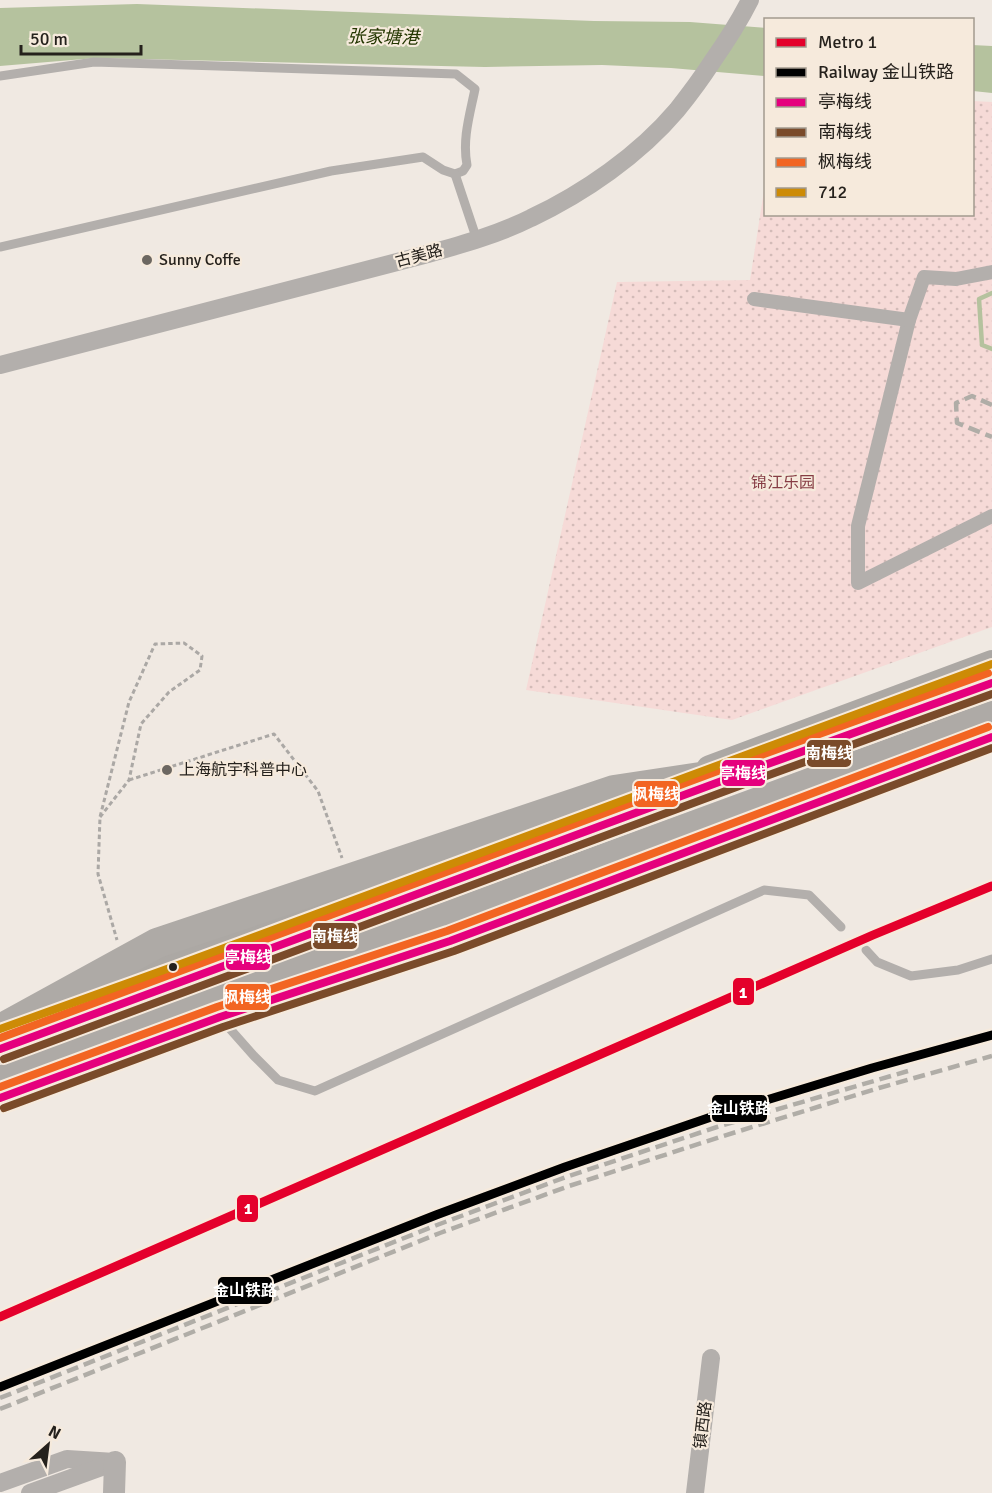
<svg xmlns="http://www.w3.org/2000/svg" width="992" height="1493" font-family="Signika,'Noto Sans SC',sans-serif">
  <style>
    .park { fill: url(#park-dots) }
    .water { fill: #b5c29e }
    .lines { fill: none; stroke-linecap: round; stroke-linejoin: round }
    .stream { stroke: #b5c29e; stroke-width: 4.5 }
    .path { stroke: #aba8a5; stroke-width: 3; stroke-dasharray: 4.5 3; stroke-linecap: butt }
    .service { stroke: #b3afac; stroke-width: 9 }
    .pedestrian { stroke: #b3afac; stroke-width: 14 }
    .minor { stroke: #b3afac; stroke-width: 18 }
    .tertiary { stroke: #b3afac; stroke-width: 22 }
    .primary { stroke: #aca8a4; stroke-width: 28 }
    .trunk { stroke: #aeaaa6; stroke-width: 30 }
    .rail { stroke: #b0ada7; stroke-width: 4.5; stroke-dasharray: 12 6; stroke-linecap: butt }
    .trunk-bridge { stroke: #aeaaa6; stroke-width: 30 }
    .bus-1-casing { stroke: #f6eadc; stroke-width: 12 }
    .bus-2-casing { stroke: #f6eadc; stroke-width: 12 }
    .bus-3-casing { stroke: #f6eadc; stroke-width: 12 }
    .bus-4-casing { stroke: #f6eadc; stroke-width: 12 }
    .bus-1 { stroke: #e5007d; stroke-width: 8 }
    .bus-2 { stroke: #7a4b2a; stroke-width: 8 }
    .bus-3 { stroke: #f26522; stroke-width: 8 }
    .bus-4 { stroke: #cd8b06; stroke-width: 8 }
    .rail-1-casing { stroke: #f6eadc; stroke-width: 14 }
    .rail-1 { stroke: #000; stroke-width: 9 }
    .metro-1-casing { stroke: #f6eadc; stroke-width: 14 }
    .metro-1 { stroke: #e4002b; stroke-width: 9 }
    .poi-dot { fill: #6c6761; stroke: #f6eadc; stroke-width: 2 }
    .bus-dot { fill: #25211c; stroke: #f6eadc; stroke-width: 2 }
    .labels { text-anchor: middle; dominant-baseline: central; stroke-width: 4.5; stroke-linejoin: round; paint-order: stroke }
    .street-label { font-size: 16px; fill: #25211c; stroke: #f6eadc }
    .poi-label { font-size: 16px; fill: #25211c; stroke: #f6eadc; text-anchor: start }
    .park-label { font-size: 16px; fill: #863d44; stroke: #f6eadc }
    .water-label { font-size: 18px; font-style: italic; fill: #233600; stroke: #f6eadc }
    .line-badge { stroke: #f6eadc; stroke-width: 2 }
    .badge-label { font-size: 16px; text-anchor: middle; font-weight: bold; fill: #fff }
  </style>
  <defs>
    <pattern id="park-dots" width="8" height="8" patternUnits="userSpaceOnUse" patternTransform="scale(1.5)"><rect width="8" height="8" fill="#f6dad7"/><path d="M2 2h.1M6 6h.1" fill="none" stroke="#d3bbb8" stroke-width="1.8" stroke-linecap="round"/></pattern>
  </defs>
  <rect width="100%" height="100%" fill="#f0e9e2"/>
  <path class="park" d="M973 101 992 102V627L732 720 526 690 617 282 750 280 765 184 766 214H972Z"/>
  <g class="water">
    <path d="M137 4 594 21 690 22 766 28 765 76 671 68 602 65 485 67 96 58 0 66V8Z"/>
    <path d="M972 45 992 46V93L973 91Z"/>
  </g>
  <g class="lines">
    <path class="stream" d="M992 293 979 299 982 345 992 349"/>
    <g class="path">
      <path d="M129 780 274 734 318 791 342 858"/>
      <path d="M100 817 129 780 141 724 169 692 200 670 202 656 184 643 155 644 129 702 100 817 98 874 117 940"/>
    </g>
    <g class="service">
      <path d="M0 76 94 62 456 74 475 89C470 114 462 139 467 165L463 171 455 174 443 170 423 157 331 171 0 247"/>
      <path d="M455 174 477 240"/>
      <path d="M866 950 877 962 911 976 958 970 992 959"/>
      <path d="M223 1021 254 1056 278 1080 315 1091 764 890 809 895 841 927"/>
    </g>
    <g class="pedestrian">
      <path d="M992 272 956 279 924 277 909 320 858 526V583L992 516"/>
      <path d="M754 299 909 320"/>
    </g>
    <g class="minor">
      <path d="M0 365 424 255C460 245 497 235 531 218 584 193 639 155 677 110 689 95 701 79 712 62 726 42 739 22 750 0"/>
      <path d="M0 1483 67 1459 115 1462"/>
      <path d="M30 1493 107 1465"/>
      <path d="M695 1493 711 1358"/>
    </g>
    <path class="tertiary" d="M114 1493 115 1462"/>
    <g class="primary">
      <path d="M710 769 992 664"/>
      <path d="M56 1009 599 810"/>
      <path d="M0 1098 220 1017 450 941 992 737"/>
    </g>
    <g class="trunk">
      <path d="M0 1049 754 769 992 683"/>
      <path d="M0 1081 992 716"/>
    </g>
    <g class="rail">
      <path d="M992 405 972 396 956 403 957 423 992 437"/>
      <path d="M0 1398 437 1225 566 1177 717 1127 908 1071"/>
      <path d="M0 1409 440 1233 569 1186 720 1137 879 1088 992 1056"/>
    </g>
    <path class="trunk-bridge" d="M2 1028 157 943 614 790 754 769"/>
    <g class="bus-1-casing">
      <g id="bus-1">
        <path d="M0 1049 754 769 992 683"/>
        <path d="M0 1098 220 1017 450 941 992 737"/>
      </g>
    </g>
    <g class="bus-2-casing">
      <g id="bus-2">
        <path d="M4 1059 758 779 992 694"/>
        <path d="M4 1108 223 1027 454 951 992 748"/>
      </g>
    </g>
    <g class="bus-3-casing">
      <g id="bus-3">
        <path d="M0 1038 750 759 988 673"/>
        <path d="M0 1087 217 1007 447 931 988 727"/>
      </g>
    </g>
    <g class="bus-4-casing">
      <path id="bus-4" d="M0 1029 178 965 992 664"/>
    </g>
    <use href="#bus-1" class="bus-1"/>
    <use href="#bus-2" class="bus-2"/>
    <use href="#bus-3" class="bus-3"/>
    <use href="#bus-4" class="bus-4"/>
    <g class="rail-1-casing">
      <path id="rail-1" d="M0 1387 436 1215 565 1167 714 1116 872 1068 992 1035"/>
    </g>
    <use href="#rail-1" class="rail-1"/>
    <g class="metro-1-casing">
      <path id="metro-1" d="M0 1317 873 935 992 886"/>
    </g>
    <use href="#metro-1" class="metro-1"/>
  </g>
  <g class="poi-dot">
    <circle cx="147" cy="260" r="6"/>
    <circle cx="167" cy="770" r="6"/>
  </g>
  <circle class="bus-dot" cx="173" cy="967" r="5"/>
  <g class="labels">
    <g class="street-label">
      <text transform="translate(419 256) rotate(-15)">古美路</text>
      <text transform="translate(703 1425) rotate(-83)">镇西路</text>
    </g>
    <g class="poi-label">
      <text x="159" y="260">Sunny Coffe</text>
      <text x="179" y="770">上海航宇科普中心</text>
    </g>
    <g class="park-label">
      <text x="783" y="483">锦江乐园</text>
    </g>
    <g class="water-label">
      <text transform="translate(383 37) rotate(1)">张家塘港</text>
    </g>
  </g>
  <g class="line-badge">
    <rect x="806" y="739" width="46" height="29" rx="6" fill="#7a4b2a"/>
    <rect x="721" y="759" width="45" height="28" rx="6" fill="#e5007d"/>
    <rect x="633" y="780" width="46" height="28" rx="6" fill="#f26522"/>
    <rect x="312" y="922" width="46" height="28" rx="6" fill="#7a4b2a"/>
    <rect x="225" y="943" width="46" height="28" rx="6" fill="#e5007d"/>
    <rect x="732" y="977" width="23" height="29" rx="6" fill="#e4002b"/>
    <rect x="224" y="983" width="46" height="28" rx="6" fill="#f26522"/>
    <rect x="711" y="1094" width="57" height="29" rx="6" fill="#000"/>
    <rect x="236" y="1194" width="23" height="29" rx="6" fill="#e4002b"/>
    <rect x="217" y="1276" width="56" height="29" rx="6" fill="#000"/>
  </g>
  <g class="badge-label">
    <text x="829" y="759">南梅线</text>
    <text x="743" y="779">亭梅线</text>
    <text x="656" y="800">枫梅线</text>
    <text x="335" y="942">南梅线</text>
    <text x="248" y="963">亭梅线</text>
    <text x="743" y="998">1</text>
    <text x="247" y="1003">枫梅线</text>
    <text x="739" y="1114">金山铁路</text>
    <text x="248" y="1214">1</text>
    <text x="245" y="1296">金山铁路</text>
  </g>
  <rect x="764" y="18" width="210" height="198" fill="#f6eadc" stroke="#a29a8f" stroke-width="1.5"/>
  <rect x="776" y="38" width="30" height="9" fill="#e4002b" stroke="#a29a8f" stroke-width="1.5"/>
  <text x="818" y="48" font-size="18" fill="#25211c">Metro 1</text>
  <rect x="776" y="68" width="30" height="9" fill="#000000" stroke="#a29a8f" stroke-width="1.5"/>
  <text x="818" y="78" font-size="18" fill="#25211c">Railway 金山铁路</text>
  <rect x="776" y="98" width="30" height="9" fill="#e5007d" stroke="#a29a8f" stroke-width="1.5"/>
  <text x="818" y="108" font-size="18" fill="#25211c">亭梅线</text>
  <rect x="776" y="128" width="30" height="9" fill="#7a4b2a" stroke="#a29a8f" stroke-width="1.5"/>
  <text x="818" y="138" font-size="18" fill="#25211c">南梅线</text>
  <rect x="776" y="158" width="30" height="9" fill="#f26522" stroke="#a29a8f" stroke-width="1.5"/>
  <text x="818" y="168" font-size="18" fill="#25211c">枫梅线</text>
  <rect x="776" y="188" width="30" height="9" fill="#cd8b06" stroke="#a29a8f" stroke-width="1.5"/>
  <text x="818" y="198" font-size="18" fill="#25211c">712</text>
  <g transform="translate(48 1445) rotate(28)" stroke="#f6eadc" stroke-width="4.5" paint-order="stroke">
  <path d="M0-4.5L10 22L0 15L-10 22Z" fill="#25211c"/>
  <text y="-9" font-size="16" font-weight="bold" text-anchor="middle" fill="#25211c">N</text>
  </g>
  <path d="M21 45v9h120v-9" fill="none" stroke="#25211c" stroke-width="3"/>
  <text x="30" y="45" font-size="18" fill="#25211c" stroke="#f6eadc" stroke-width="4.5" paint-order="stroke">50 m</text>
</svg>
